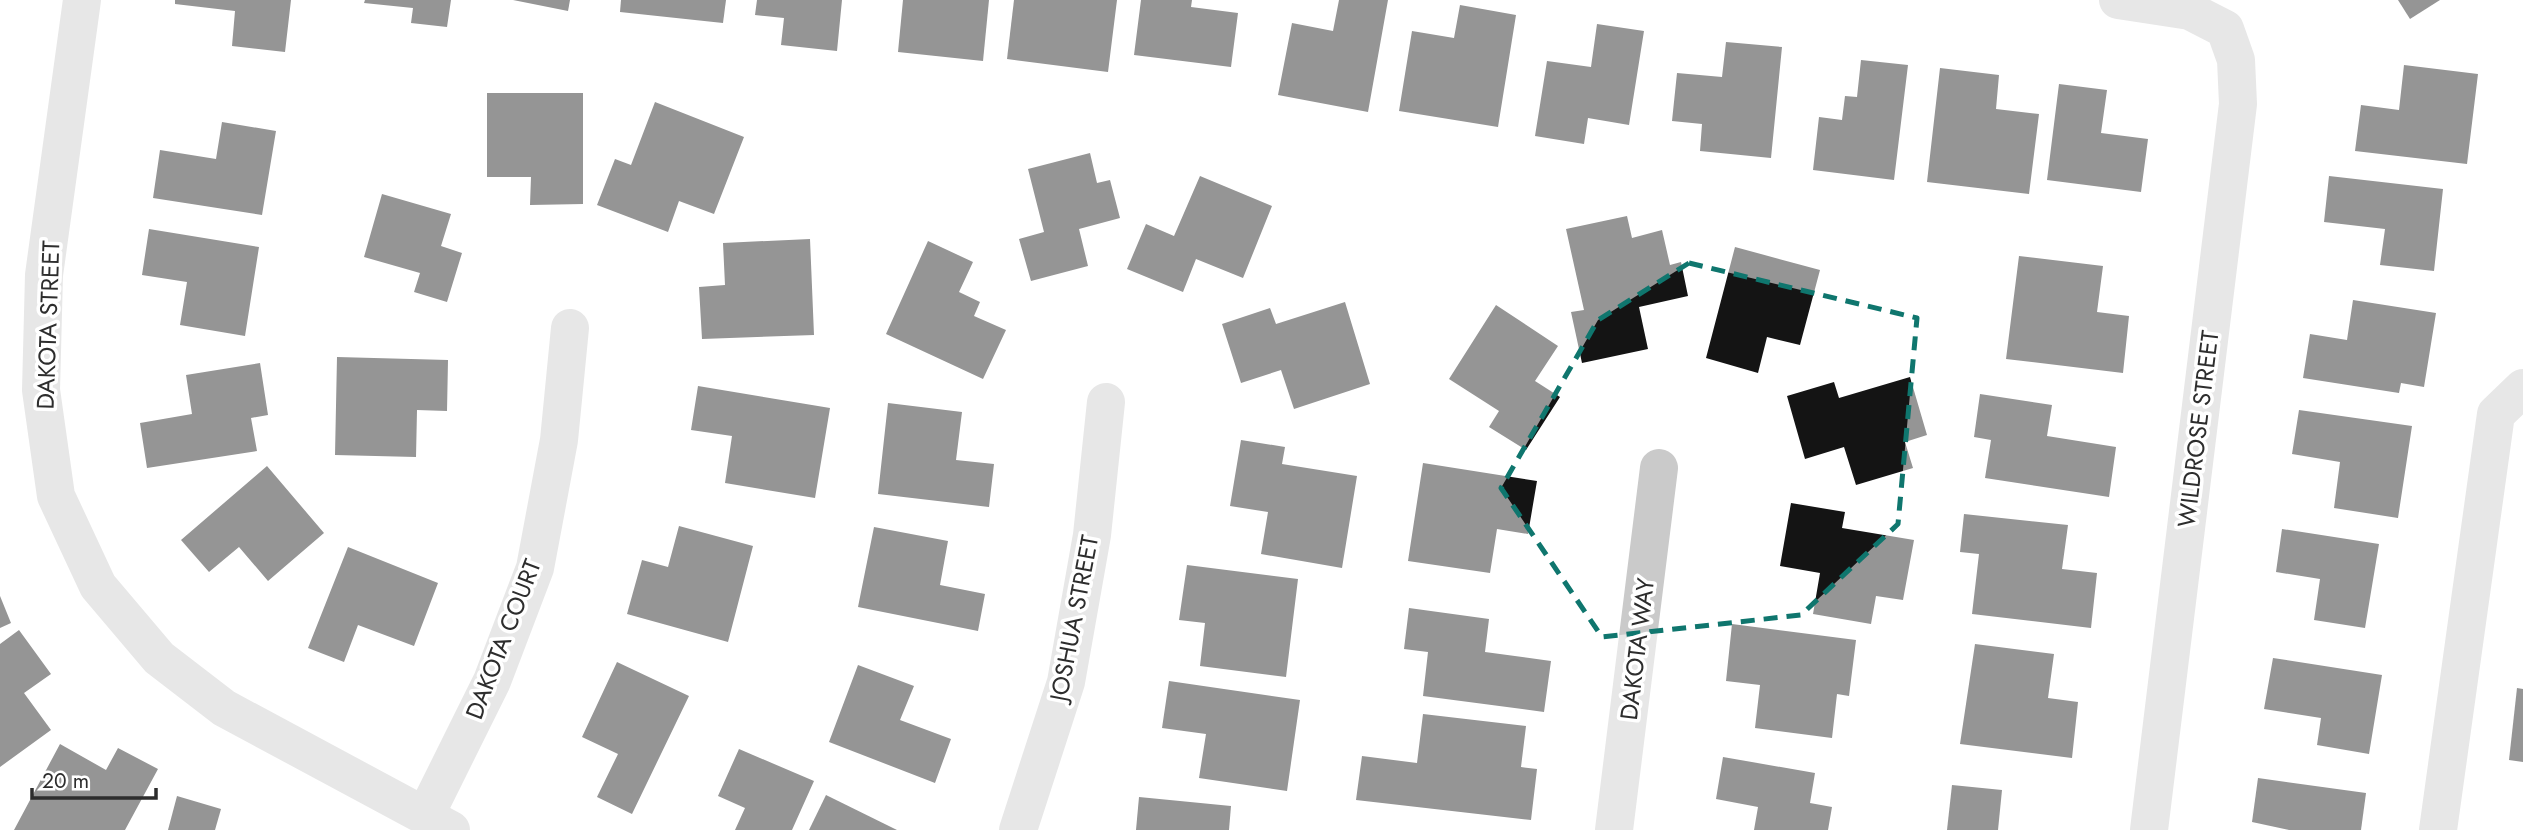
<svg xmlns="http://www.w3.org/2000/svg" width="2523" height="830" font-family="Jost,sans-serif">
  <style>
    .building { fill: #141414 }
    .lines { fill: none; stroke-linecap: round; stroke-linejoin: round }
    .minor { stroke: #cacaca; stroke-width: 38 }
    .marked { fill: none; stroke: #0f766e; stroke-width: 5; stroke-dasharray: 14 9; stroke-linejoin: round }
    .labels { text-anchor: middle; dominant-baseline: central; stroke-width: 7; stroke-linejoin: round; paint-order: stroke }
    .street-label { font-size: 24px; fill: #2d2d2d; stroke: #fff }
  </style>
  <rect width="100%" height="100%" fill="#fff"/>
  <g class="building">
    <path d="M175 0H291L285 52 232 46 235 11 175 4Z"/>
    <path d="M365 0H451L447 27 411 23 413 8 364 3Z"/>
    <path d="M513 0H570L568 11Z"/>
    <path d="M621 0H726L723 23 620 12Z"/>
    <path d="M757 0H842L837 51 781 45 784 18 755 15Z"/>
    <path d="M903 0H989L983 61 898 52Z"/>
    <path d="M1014 0H1117L1108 72 1007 59Z"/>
    <path d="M1141 0H1192L1191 7 1238 13 1231 67 1134 55Z"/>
    <path d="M1339 0H1388L1368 112 1278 95 1292 23 1333 31Z"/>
    <path d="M2398 0H2440L2410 19Z"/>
    <path d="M1460 5 1516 15 1498 127 1399 111 1412 31 1454 38Z"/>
    <path d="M1597 24 1644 31 1629 125 1588 118 1584 144 1535 136 1547 61 1591 67Z"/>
    <path d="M1726 42 1782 47 1771 158 1700 151 1702 124 1672 121 1677 73 1722 77Z"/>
    <path d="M1861 60 1908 65 1894 180 1813 170 1819 117 1842 120 1845 96 1857 97Z"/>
    <path d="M2404 65 2478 74 2467 164 2355 151 2361 105 2399 110Z"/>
    <path d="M1940 68 1999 75 1996 109 2039 114 2029 194 1927 182Z"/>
    <path d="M2059 84 2107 90 2101 133 2148 139 2141 192 2047 180Z"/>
    <path d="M487 93H583V204L530 205 531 177H487Z"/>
    <path d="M655 102 744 137 714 214 679 201 668 232 597 205 615 159 631 165Z"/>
    <path d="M222 122 276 131 262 215 153 198 160 150 216 159Z"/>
    <path d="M1090 153 1097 183 1110 180 1120 218 1079 229 1088 266 1031 281 1019 239 1044 232 1028 169Z"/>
    <path d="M1200 176 1272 206 1243 278 1196 259 1183 292 1127 269 1146 224 1174 236Z"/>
    <path d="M2329 176 2443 189 2434 271 2380 265 2385 229 2324 222Z"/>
    <path d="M382 194 451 214 441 246 462 253 447 302 414 292 420 273 364 257Z"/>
    <path d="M1627 216 1632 238 1662 230 1670 265 1681 262 1688 296 1639 307 1648 349 1582 363 1571 312 1584 310 1566 229Z"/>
    <path d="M149 229 259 247 245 336 180 325 187 282 142 275Z"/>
    <path d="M810 239 814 335 702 339 699 287 725 285 723 243Z"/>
    <path d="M928 241 973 262 959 292 980 302 974 316 1006 330 983 379 886 334Z"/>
    <path d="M1735 247 1820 270 1800 345 1767 337 1758 373 1706 358Z"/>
    <path d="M2019 256 2103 266 2097 312 2129 316 2123 373 2006 359Z"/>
    <path d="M2353 300 2436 313 2424 387 2401 383 2399 393 2303 378 2310 334 2347 340Z"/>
    <path d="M1345 302 1370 384 1294 409 1281 370 1241 383 1222 324 1270 308 1276 324Z"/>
    <path d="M1496 305 1558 346 1535 381 1560 397 1526 450 1489 427 1499 411 1449 379Z"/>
    <path d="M337 357 448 360 447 411 417 410 416 457 335 455Z"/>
    <path d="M260 363 268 415 251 418 257 451 147 468 140 423 192 414 186 375Z"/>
    <path d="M1910 377 1927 435 1905 442 1913 468 1856 485 1844 447 1805 459 1787 396 1834 382 1839 398Z"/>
    <path d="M698 386 830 408 815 498 725 483 732 436 691 430Z"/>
    <path d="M1980 394 2052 405 2047 436 2116 447 2109 497 1985 478 1991 440 1974 437Z"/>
    <path d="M888 403 962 412 956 460 994 464 989 507 878 494Z"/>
    <path d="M2299 410 2412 426 2398 518 2334 508 2340 462 2292 454Z"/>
    <path d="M1241 440 1285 447 1282 464 1357 476 1342 568 1261 554 1268 512 1230 506Z"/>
    <path d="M1423 463 1537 481 1528 534 1497 529 1490 573 1408 561Z"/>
    <path d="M267 466 324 533 268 581 239 547 209 572 181 540Z"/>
    <path d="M1791 503 1845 512 1842 528 1914 540 1903 600 1876 596 1871 624 1813 614 1820 573 1780 566Z"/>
    <path d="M1964 514 2068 525 2062 569 2097 573 2091 628 1972 614 1979 554 1960 552Z"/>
    <path d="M679 526 753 546 728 642 627 614 642 560 668 567Z"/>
    <path d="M874 527 948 541 940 585 985 594 978 631 858 607Z"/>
    <path d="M2282 529 2379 544 2365 628 2314 620 2320 579 2276 572Z"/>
    <path d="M348 547 438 583 414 646 358 625 344 662 308 648Z"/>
    <path d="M1187 565 1298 579 1286 677 1200 666 1205 623 1179 620Z"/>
    <path d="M0 596 11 623 0 628Z"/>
    <path d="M1409 608 1489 619 1485 652 1551 661 1544 712 1423 696 1428 652 1404 649Z"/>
    <path d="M1732 624 1856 640 1849 696 1837 694 1832 738 1755 728 1760 685 1726 681Z"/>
    <path d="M19 630 51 674 24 693 51 730 0 767V644Z"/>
    <path d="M1975 644 2054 654 2048 698 2078 702 2072 758 1960 744Z"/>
    <path d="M2273 658 2382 675 2369 754 2317 745 2321 718 2264 709Z"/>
    <path d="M617 662 689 696 632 814 597 797 618 754 582 737Z"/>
    <path d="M858 665 914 686 900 720 951 739 935 783 829 742Z"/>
    <path d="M1169 681 1300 700 1287 791 1199 778 1206 734 1162 728Z"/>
    <path d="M2517 688 2523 689V762L2509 760Z"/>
    <path d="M1423 714 1526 726 1521 767 1537 769 1531 820 1356 800 1362 756 1417 763Z"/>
    <path d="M60 744 106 770 118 748 158 769 125 830H14Z"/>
    <path d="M739 749 814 781 792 830H735L745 808 718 796Z"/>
    <path d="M1723 757 1815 773 1810 803 1832 807 1828 830H1754L1758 807 1716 799Z"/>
    <path d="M2258 778 2366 793 2361 830H2289L2252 822Z"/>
    <path d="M1952 785 2002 790 1998 830H1947Z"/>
    <path d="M826 795 897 830H809Z"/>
    <path d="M177 796 221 809 215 830H168Z"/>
    <path d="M1139 797 1231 806 1229 830H1136Z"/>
  </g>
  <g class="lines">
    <g class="minor">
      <path d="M82 0 44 275 41 390 56 496 98 586 159 658 224 708 451 830"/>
      <path d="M2118 0 2190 11 2225 29 2236 60 2238 104 2149 830"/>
      <path d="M425 816 492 681 535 568 559 440 570 328"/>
      <path d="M1018 830 1066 682 1092 535 1106 402"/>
      <path d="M1614 830 1659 468"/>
      <path d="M2438 830 2496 414 2523 388"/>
    </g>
  </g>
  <path d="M0 0H2523V830H0ZM1689 263 1917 318 1898 524 1801 615 1602 637 1501 488 1598 320Z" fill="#fff" fill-opacity=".55" fill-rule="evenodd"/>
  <path class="marked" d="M1689 263 1917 318 1898 524 1801 615 1602 637 1501 488 1598 320Z"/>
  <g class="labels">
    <g class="street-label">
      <text transform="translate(48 325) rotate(-88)">DAKOTA STREET</text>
      <text transform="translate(2198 429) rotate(-83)">WILDROSE STREET</text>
      <text transform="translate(1074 618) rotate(-79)">JOSHUA STREET</text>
      <text transform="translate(503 639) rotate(-69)">DAKOTA COURT</text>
      <text transform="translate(1637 649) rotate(-83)">DAKOTA WAY</text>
    </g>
  </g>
  <path d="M32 788v10h124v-10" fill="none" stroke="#2d2d2d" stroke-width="3.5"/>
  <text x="42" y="788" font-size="21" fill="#2d2d2d" stroke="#ffffff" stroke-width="5" paint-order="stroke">20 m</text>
</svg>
